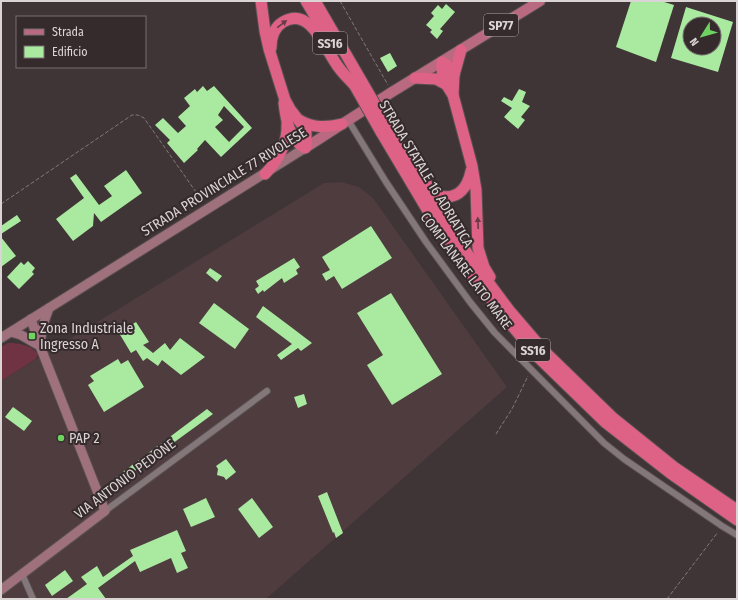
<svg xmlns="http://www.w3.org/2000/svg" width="738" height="600" font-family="'Fira Sans Condensed',sans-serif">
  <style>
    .built { fill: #4e3c3f }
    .green { fill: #6f3343 }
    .building { fill: #a9eaa0; fill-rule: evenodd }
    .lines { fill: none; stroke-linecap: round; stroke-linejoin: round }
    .street-casing { stroke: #595051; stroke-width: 8 }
    .secondary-casing { stroke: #595051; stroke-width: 11 }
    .primary-casing { stroke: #595051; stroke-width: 12 }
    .highway-casing { stroke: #595051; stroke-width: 13 }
    .path { stroke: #82797b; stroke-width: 1; stroke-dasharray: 4 2; stroke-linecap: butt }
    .street { stroke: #84777a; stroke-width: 6 }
    .secondary { stroke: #9f717d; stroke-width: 9 }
    .primary { stroke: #b96a81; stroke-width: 10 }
    .highway { stroke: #dd6285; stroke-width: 11 }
    .highway-bridge-casing { stroke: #595051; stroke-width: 13; stroke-linecap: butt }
    .highway-bridge { stroke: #dd6285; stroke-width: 11 }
    .oneway { fill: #673b47 }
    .poi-dot { fill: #6ed360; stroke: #352a2c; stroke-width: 1.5 }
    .labels { text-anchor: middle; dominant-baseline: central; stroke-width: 4; stroke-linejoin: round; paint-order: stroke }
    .shield { fill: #352a2c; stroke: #a9a1a2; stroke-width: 1 }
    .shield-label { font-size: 13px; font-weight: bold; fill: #dbd4d5 }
    .street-label { font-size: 14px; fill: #dbd4d5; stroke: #352a2c }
    .poi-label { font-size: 14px; fill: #dbd4d5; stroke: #352a2c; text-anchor: start }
  </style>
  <rect width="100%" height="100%" fill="#3f3436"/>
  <path class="built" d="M341 182 359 187 373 198 507 387 266 599H1V381L324 183Z"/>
  <path class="green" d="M8 343C19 343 31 345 38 354L36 359 1 381V347Z"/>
  <g class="building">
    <path d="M631 1H661L674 5 656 62 616 47Z"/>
    <path d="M446 4 455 12 440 29 443 31 437 39 430 32 432 30 426 25 434 16 431 13 438 5 442 9Z"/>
    <path d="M686 7 733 22 718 72 671 58ZM690 24H714V48H690Z"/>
    <path d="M390 53 397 66 388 72 380 58Z"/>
    <path d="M203 86 207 91 214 86 252 128 221 157 205 140 197 149 198 150 184 163 167 143 170 140 155 125 163 118 178 133 186 126 178 117 190 106 184 98 195 89 197 92ZM224 106 244 127 229 142 215 127 223 120 218 115Z"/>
    <path d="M519 89 526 92 522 102 530 106 521 117 525 120 518 129 504 117 512 108 501 101 504 97 512 101Z"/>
    <path d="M126 170 142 193 101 222 94 213 93 226 73 241 56 219 84 198 70 178 76 174 99 205 112 196 104 186Z"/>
    <path d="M17 215 21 221 1 234V226Z"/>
    <path d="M371 226 392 258 342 289 334 276 326 281 322 274 330 270 322 257Z"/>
    <path d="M1 237 16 256 1 267Z"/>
    <path d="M294 258 300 267 296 270 298 274 284 283 282 278 264 292 263 290 258 294 255 289 259 286 256 281Z"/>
    <path d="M28 261 35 268 32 272 34 274 19 289 7 277 21 262 24 265Z"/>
    <path d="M210 268 222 276 217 282 206 273Z"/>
    <path d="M391 293 442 374 392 405 367 365 383 355 357 313Z"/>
    <path d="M214 303 249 329 235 349 199 323Z"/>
    <path d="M263 306 291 327 312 343 301 351 298 348 281 360 277 355 292 344 256 317Z"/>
    <path d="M136 322 149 342 143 345 153 353 165 343 170 350 180 338 205 357 181 375 162 360 158 366 147 358 143 361 136 350 131 353 119 333Z"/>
    <path d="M118 359 121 364 128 360 144 387 104 412 88 385 94 381 90 376Z"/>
    <path d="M304 394 307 404 298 408 294 397Z"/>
    <path d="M13 407 32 421 24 431 5 417Z"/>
    <path d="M207 409 213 414 117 484 115 478Z"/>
    <path d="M226 459 236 472 226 480 224 477 217 475 218 469 216 466Z"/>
    <path d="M327 492 343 533 336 538 334 532 333 533 318 496Z"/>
    <path d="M206 498 215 517 191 527 183 509Z"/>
    <path d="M252 498 273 527 259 538 238 509Z"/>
    <path d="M177 530 186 551 181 553 188 568 177 573 171 558 140 572 135 561 98 588 106 599H66L87 584 81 577 97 566 103 577 133 556 130 550Z"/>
    <path d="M65 570 73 581 52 596 45 585Z"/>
  </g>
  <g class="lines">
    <g class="street-casing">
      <g id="street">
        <path d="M348 120 386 182 426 242 470 302 495 333 604 443 624 459 722 526 737 535"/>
        <path d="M105 511 267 391"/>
        <path d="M22 574 33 599"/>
      </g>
    </g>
    <g class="secondary-casing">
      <g id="secondary">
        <path d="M11 332 21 335 40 346"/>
        <path d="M1 338 305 148"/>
        <path d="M40 343 43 325 49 308"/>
        <path d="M1 590 105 511 40 346 31 319"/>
      </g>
    </g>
    <g class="primary-casing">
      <path id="primary" d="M305 148 392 92 540 1"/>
    </g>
    <g class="highway-casing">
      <g id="highway">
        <path d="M261 1 265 31 269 49 285 100 290 109 303 126 306 132V147"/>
        <path d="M306 1 325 33"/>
        <path d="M315 1 362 82"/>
        <path d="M271 48C271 38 273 28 283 22 309 6 324 46 335 62 340 71 348 78 355 86"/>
        <path d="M461 50 454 75 453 95 472 166 476 190 478 248 484 267 490 277"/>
        <path d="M415 78 436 79 447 85"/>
        <path d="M453 95C445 83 441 76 442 62L450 67 454 75"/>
        <path d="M284 103C286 120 289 139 305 148"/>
        <path d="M299 120C313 128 326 128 342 124"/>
        <path d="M388 127 435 207 471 259 509 310 545 352 612 417 674 467 737 510"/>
        <path d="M381 132 428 211 464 265 504 316 538 357 606 423 670 473 737 520"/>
        <path d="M265 174C278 161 288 143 287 124"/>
        <path d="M425 182C429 187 434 194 441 196 459 200 468 186 471 171"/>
      </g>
    </g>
    <g class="path">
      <path d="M340 1 388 85"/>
      <path d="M1 204 132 115H138L144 118 203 202"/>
      <path d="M496 434 512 409 528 376"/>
      <path d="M667 599 718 532"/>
    </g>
    <use href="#street" class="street"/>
    <use href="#secondary" class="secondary"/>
    <use href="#primary" class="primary"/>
    <use href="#highway" class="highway"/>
    <g class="highway-bridge-casing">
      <g id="highway-bridge">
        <path d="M362 82 388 127"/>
        <path d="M355 86 381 132"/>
      </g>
    </g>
    <use href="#highway-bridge" class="highway-bridge"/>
  </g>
  <defs><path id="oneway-solid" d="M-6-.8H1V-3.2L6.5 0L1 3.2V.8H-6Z"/></defs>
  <g class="oneway">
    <use href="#oneway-solid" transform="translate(282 24) rotate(-37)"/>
    <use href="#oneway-solid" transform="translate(478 223) rotate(-92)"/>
  </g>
  <g class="poi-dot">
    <rect x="28" y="332" width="8" height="8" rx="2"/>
    <circle cx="61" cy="438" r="4"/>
  </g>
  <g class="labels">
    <g class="shield">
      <rect x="484" y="14" width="34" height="22" rx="3"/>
      <rect x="313" y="32" width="34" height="22" rx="3"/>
      <rect x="516" y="339" width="34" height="22" rx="3"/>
    </g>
    <g class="shield-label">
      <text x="501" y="25">SP77</text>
      <text x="330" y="43">SS16</text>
      <text x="533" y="350">SS16</text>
    </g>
    <g class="street-label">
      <text transform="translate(426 174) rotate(59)">STRADA STATALE 16 ADRIATICA</text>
      <text transform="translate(224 182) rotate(-32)">STRADA PROVINCIALE 77 RIVOLESE</text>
      <text transform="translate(466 271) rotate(53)">COMPLANARE LATO MARE</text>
      <text transform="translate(125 479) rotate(-37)">VIA ANTONIO PEDONE</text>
    </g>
    <g class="poi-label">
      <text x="40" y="328">Zona Industriale<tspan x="40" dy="16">Ingresso A</tspan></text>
      <text x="69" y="438">PAP 2</text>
    </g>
  </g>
  <rect width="738" height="600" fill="none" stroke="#dbd4d5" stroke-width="4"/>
  <rect x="16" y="16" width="130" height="52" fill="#352a2c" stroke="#776e70"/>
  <rect x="24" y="29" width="20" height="6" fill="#b96a81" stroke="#776e70"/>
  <text x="52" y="36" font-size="12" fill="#dbd4d5">Strada</text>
  <rect x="24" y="46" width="20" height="12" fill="#a9eaa0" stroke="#776e70"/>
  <text x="52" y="56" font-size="12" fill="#dbd4d5">Edificio</text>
  <g transform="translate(702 36) rotate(233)"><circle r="19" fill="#352a2c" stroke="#776e70"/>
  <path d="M0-3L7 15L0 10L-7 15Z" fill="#6ed360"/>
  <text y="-6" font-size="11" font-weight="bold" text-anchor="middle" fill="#dbd4d5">N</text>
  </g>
</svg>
